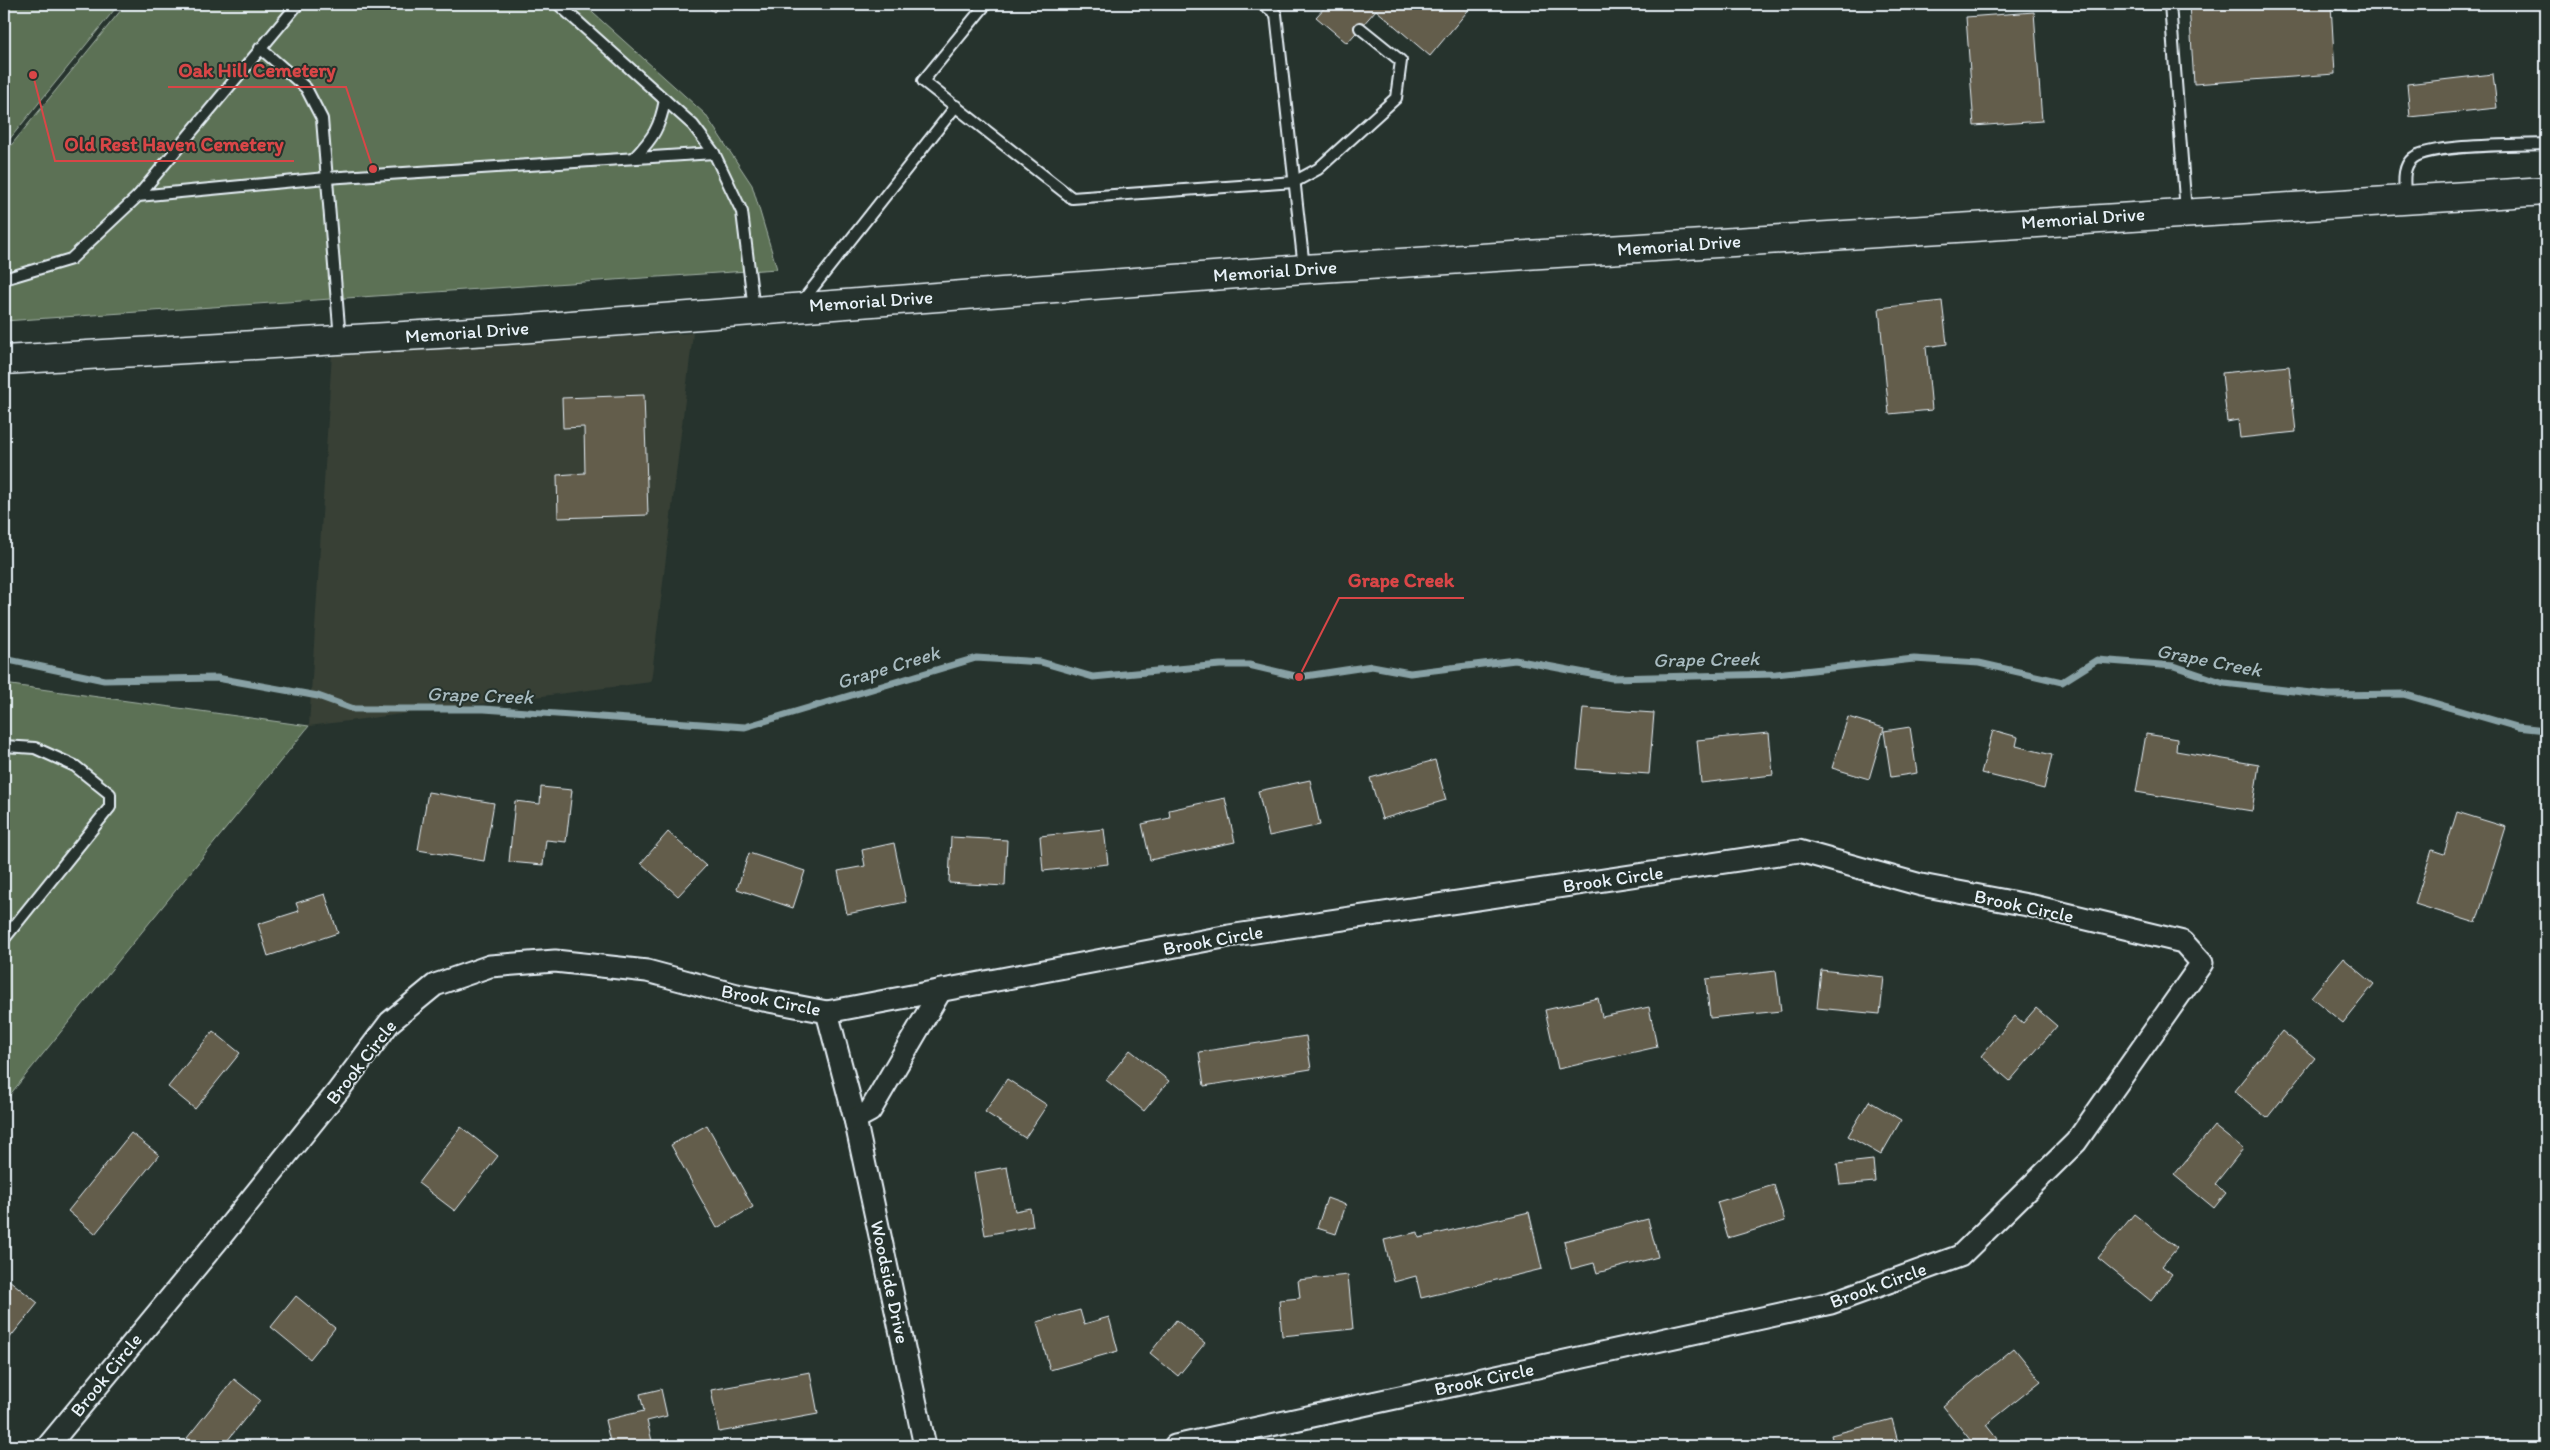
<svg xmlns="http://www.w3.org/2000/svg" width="2550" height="1450" font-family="Itim,sans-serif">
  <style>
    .built { fill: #384036 }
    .green { fill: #5c7154; stroke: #a2b1a6 }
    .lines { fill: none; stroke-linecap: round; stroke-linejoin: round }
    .stream { stroke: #88a1a5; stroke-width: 7 }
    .building { fill: #635d4c; stroke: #e8f1f8 }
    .lane-casing { stroke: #e8f1f8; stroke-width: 14 }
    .street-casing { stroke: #e8f1f8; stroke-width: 25 }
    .primary-casing { stroke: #e8f1f8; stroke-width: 31 }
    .lane { stroke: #26332d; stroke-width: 10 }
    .street { stroke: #26332d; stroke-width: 21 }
    .primary { stroke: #26332d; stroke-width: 28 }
    .labels { text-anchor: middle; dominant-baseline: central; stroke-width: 4; stroke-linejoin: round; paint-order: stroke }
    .street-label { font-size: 19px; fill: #e8f1f8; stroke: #26332d }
    .water-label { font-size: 20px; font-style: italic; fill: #a8bbc0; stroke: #26332d }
    .leader { fill: none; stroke: #d94647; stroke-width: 2 }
    .callout-dot { fill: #d94647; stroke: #26332d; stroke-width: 2 }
    .callout-label { font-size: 20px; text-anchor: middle; font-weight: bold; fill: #d94647; stroke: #26332d; stroke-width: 4; stroke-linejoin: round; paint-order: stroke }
  </style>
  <rect width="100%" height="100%" fill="#26332d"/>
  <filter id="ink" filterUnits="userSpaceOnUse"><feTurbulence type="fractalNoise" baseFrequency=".02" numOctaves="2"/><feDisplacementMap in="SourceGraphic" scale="10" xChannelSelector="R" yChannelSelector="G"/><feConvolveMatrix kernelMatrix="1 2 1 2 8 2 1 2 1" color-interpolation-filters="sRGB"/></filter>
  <g filter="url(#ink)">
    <path class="built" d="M693 333 651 682 309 726 332 353Z"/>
    <g class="green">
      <path d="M4 4H119L4 146Z"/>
      <path d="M126 4H583L705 114 752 185 777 269 4 321V154Z"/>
      <path d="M4 684 309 726 4 1102Z"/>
    </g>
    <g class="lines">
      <path class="stream" d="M4 659 104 680 217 678 318 696 354 709H484L745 727 976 658 1041 662 1093 677 1220 665H1249L1299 677 1372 666 1410 673 1515 660 1612 678 1776 674 1914 659 1979 663 2062 682 2097 660 2174 666 2224 683 2329 695 2403 694 2517 727 2546 730"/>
    </g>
    <g class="building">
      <path d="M704 4H720L714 12Z"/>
      <path d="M1328 4H1424L1432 10 1437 4H1467L1471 7 1430 56 1376 10 1347 43 1316 17Z"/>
      <path d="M2189 4H2331L2335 74 2194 84Z"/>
      <path d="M2034 12 2042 121 1974 126 1966 17Z"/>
      <path d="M2493 74 2497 108 2410 117 2407 84Z"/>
      <path d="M1942 301 1947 344 1926 347 1932 410 1889 414 1879 308Z"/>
      <path d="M2289 366 2296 432 2240 438 2238 420 2227 422 2222 373Z"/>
      <path d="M644 395 648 515 558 518 557 475 585 473 584 427 563 428 562 398Z"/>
      <path d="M1583 708 1654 713 1649 774 1577 769Z"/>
      <path d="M1848 717 1884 728 1869 779 1832 768Z"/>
      <path d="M1910 727 1917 773 1891 777 1884 731Z"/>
      <path d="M1993 730 2018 737 2016 746 2052 755 2044 789 1981 773Z"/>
      <path d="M1769 733 1773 775 1701 783 1697 740Z"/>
      <path d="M2146 734 2177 739 2176 751 2259 765 2252 811 2136 792Z"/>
      <path d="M1435 760 1446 800 1382 819 1370 778Z"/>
      <path d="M1310 780 1320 825 1269 836 1258 791Z"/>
      <path d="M541 787 572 790 566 842 546 840 543 865 509 862 515 801 540 804Z"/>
      <path d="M428 792 494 803 484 861 418 850Z"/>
      <path d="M1225 798 1235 842 1150 860 1142 824 1170 818 1169 810Z"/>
      <path d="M2457 812 2506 827 2476 923 2415 904 2432 850 2444 854Z"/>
      <path d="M1104 829 1108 864 1043 871 1040 836Z"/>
      <path d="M668 832 706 866 678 896 641 863Z"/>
      <path d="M951 837 1007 840 1005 886 949 883Z"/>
      <path d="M894 843 906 902 847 914 838 871 865 866 862 850Z"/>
      <path d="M749 853 805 871 793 908 737 889Z"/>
      <path d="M325 894 338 933 268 956 258 924 299 911 296 903Z"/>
      <path d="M2343 958 2374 984 2343 1023 2311 997Z"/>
      <path d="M1821 970 1884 977 1880 1014 1817 1008Z"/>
      <path d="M1776 971 1781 1011 1710 1018 1706 979Z"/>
      <path d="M1598 998 1602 1017 1649 1007 1657 1047 1558 1069 1545 1010Z"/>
      <path d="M2036 1008 2057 1026 2010 1081 1981 1056 2015 1016 2023 1023Z"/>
      <path d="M213 1031 240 1053 195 1109 168 1087Z"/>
      <path d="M2282 1031 2315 1058 2267 1118 2234 1091Z"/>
      <path d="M1306 1036 1311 1069 1204 1086 1199 1052Z"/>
      <path d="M1130 1050 1169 1081 1144 1111 1106 1080Z"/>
      <path d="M1007 1079 1047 1105 1025 1138 985 1112Z"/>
      <path d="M1869 1101 1901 1120 1881 1155 1848 1136Z"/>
      <path d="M707 1125 753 1207 717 1228 671 1145Z"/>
      <path d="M2214 1126 2243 1149 2215 1184 2226 1193 2214 1208 2174 1175Z"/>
      <path d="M461 1127 498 1156 455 1211 418 1183Z"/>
      <path d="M131 1133 159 1155 95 1234 68 1211Z"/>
      <path d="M1873 1160 1875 1182 1840 1185 1837 1164Z"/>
      <path d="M1007 1167 1015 1211 1030 1208 1033 1226 985 1235 974 1173Z"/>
      <path d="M1774 1185 1785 1221 1728 1238 1717 1202Z"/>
      <path d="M1327 1198 1346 1205 1336 1234 1317 1228Z"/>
      <path d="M1529 1212 1542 1269 1421 1298 1416 1276 1394 1282 1384 1240 1418 1232 1419 1238Z"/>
      <path d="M2134 1214 2177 1248 2162 1266 2172 1274 2151 1301 2098 1258Z"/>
      <path d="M1648 1219 1658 1257 1597 1273 1594 1263 1571 1269 1564 1241Z"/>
      <path d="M1348 1275 1353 1329 1282 1336 1279 1300 1300 1298 1298 1280Z"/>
      <path d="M9 1280 38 1303 4 1345V1287Z"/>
      <path d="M296 1296 335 1328 310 1359 271 1327Z"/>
      <path d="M1080 1310 1084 1324 1109 1317 1118 1351 1050 1370 1037 1322Z"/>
      <path d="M1176 1320 1205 1343 1178 1376 1150 1353Z"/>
      <path d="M2014 1348 2041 1381 1986 1425 2001 1444 1975 1446 1943 1406Z"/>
      <path d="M810 1372 818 1414 719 1432 711 1390Z"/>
      <path d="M234 1379 260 1400 223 1446H198L187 1438Z"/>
      <path d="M661 1389 667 1416 647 1421 653 1445 611 1446 605 1420 644 1411 640 1394Z"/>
      <path d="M1892 1419 1899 1446H1834L1831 1435Z"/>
    </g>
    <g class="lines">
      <g class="lane-casing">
        <g id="lane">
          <path d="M298 4 138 196 326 178 714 153 693 125 558 4"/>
          <path d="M986 4 923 81 1072 198 1294 182 1318 169 1396 98 1401 61 1360 28"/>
          <path d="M1263 4 1276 14 1304 268"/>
          <path d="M2170 4 2186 212"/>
          <path d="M260 48 306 88 322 119 340 339"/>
          <path d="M714 153 742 212 754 310"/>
          <path d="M635 157C653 138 660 127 665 100"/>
          <path d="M2405 198C2405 184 2401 168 2413 158 2430 144 2520 145 2546 144"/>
          <path d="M4 279 71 259 138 196"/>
          <path d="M800 304 956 106"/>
          <path d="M4 746 35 748 75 766 110 794V807L4 939"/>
        </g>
      </g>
      <g class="street-casing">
        <g id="street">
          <path d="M827 1012 855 1119 925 1446"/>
          <path d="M855 1119 870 1111 941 990"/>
          <path d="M48 1446 223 1234 338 1091 390 1022 435 985 490 966 555 961 647 971 737 995 827 1012 1229 936 1799 851 1921 885 2033 906 2183 942 2202 963 2076 1142 1960 1256 1831 1303 1175 1446"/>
        </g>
      </g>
      <g class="primary-casing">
        <path id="primary" d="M4 360 505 330 1304 269 2546 191"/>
      </g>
      <use href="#lane" class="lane"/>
      <use href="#street" class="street"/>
      <use href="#primary" class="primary"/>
    </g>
  </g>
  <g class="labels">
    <g class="street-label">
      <text transform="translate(2083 218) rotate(-4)">Memorial Drive</text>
      <text transform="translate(1679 245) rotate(-4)">Memorial Drive</text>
      <text transform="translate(1275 271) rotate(-4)">Memorial Drive</text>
      <text transform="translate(871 301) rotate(-4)">Memorial Drive</text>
      <text transform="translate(467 332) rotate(-4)">Memorial Drive</text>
      <text transform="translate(1613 879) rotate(-8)">Brook Circle</text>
      <text transform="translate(2024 906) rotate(12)">Brook Circle</text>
      <text transform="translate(1213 940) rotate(-10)">Brook Circle</text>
      <text transform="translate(771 1000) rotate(11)">Brook Circle</text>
      <text transform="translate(361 1062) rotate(-52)">Brook Circle</text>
      <text transform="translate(890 1282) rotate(78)">Woodside Drive</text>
      <text transform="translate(1878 1285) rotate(-20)">Brook Circle</text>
      <text transform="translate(106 1375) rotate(-51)">Brook Circle</text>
      <text transform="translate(1484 1379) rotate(-12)">Brook Circle</text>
    </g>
    <g class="water-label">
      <text transform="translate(1706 659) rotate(-1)">Grape Creek</text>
      <text transform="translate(2209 660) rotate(11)">Grape Creek</text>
      <text transform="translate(888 667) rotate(-17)">Grape Creek</text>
      <text transform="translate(480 695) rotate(2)">Grape Creek</text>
    </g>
  </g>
  <path class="leader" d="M373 169L346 87H168M33 75L55 161H294M1299 677L1339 598H1464"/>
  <g class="callout-dot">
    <circle cx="373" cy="169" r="5"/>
    <circle cx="33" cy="75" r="5"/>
    <circle cx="1299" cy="677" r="5"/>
  </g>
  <g class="callout-label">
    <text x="257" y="77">Oak Hill Cemetery</text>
    <text x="174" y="151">Old Rest Haven Cemetery</text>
    <text x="1401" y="587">Grape Creek</text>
  </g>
  <rect width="2550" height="1450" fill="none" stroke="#26332d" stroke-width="20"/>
  <rect x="10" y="10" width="2530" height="1430" fill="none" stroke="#e8f1f8" stroke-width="2" filter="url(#ink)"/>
</svg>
